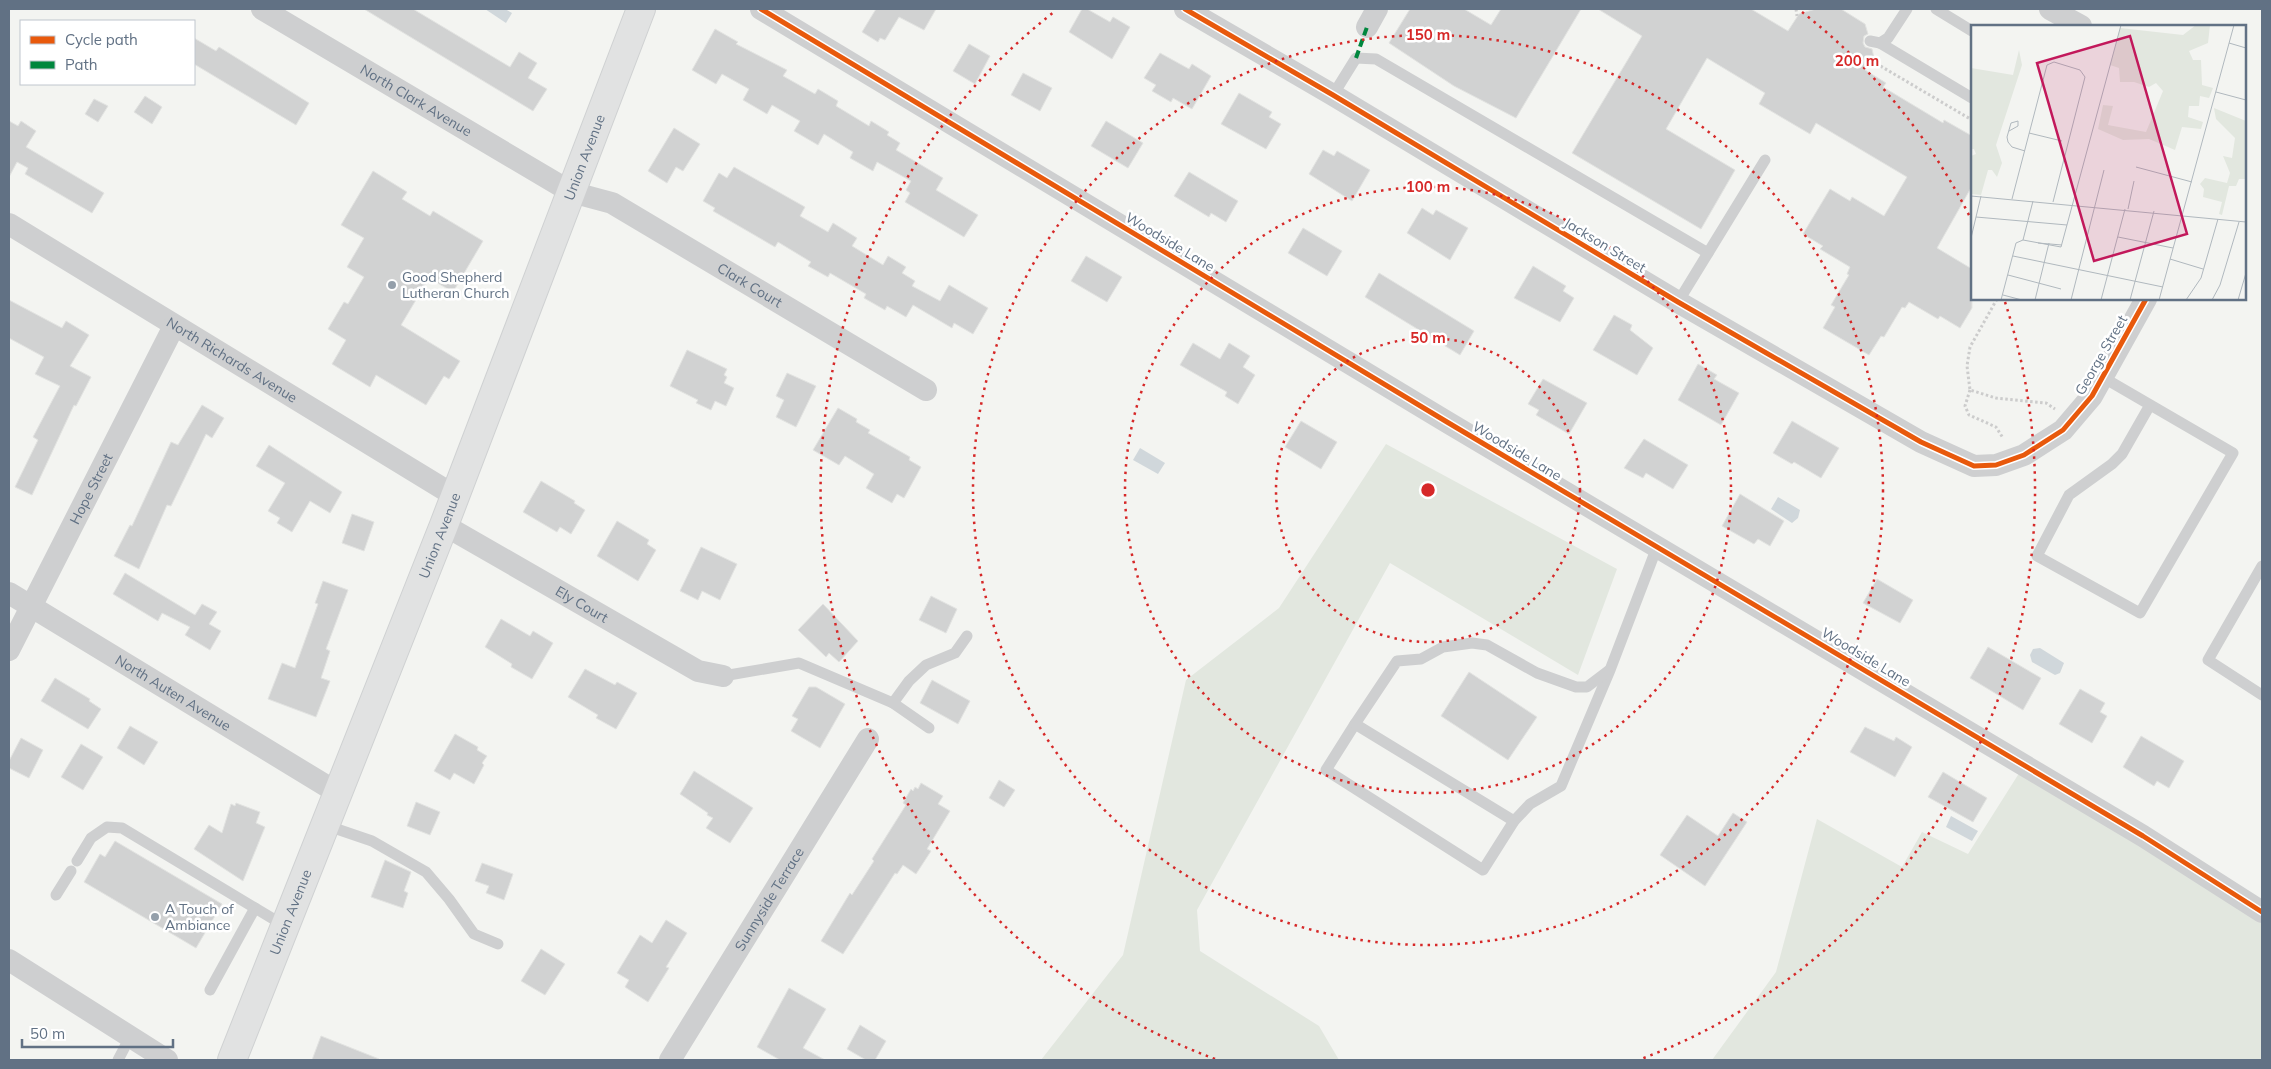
<svg xmlns="http://www.w3.org/2000/svg" width="2271" height="1069" font-family="Mulish,sans-serif">
  <style>
    .green { fill: #e2e7df }
    .water { fill: #d0d7db }
    .building { fill: #d1d2d2; stroke: #e2e3e1 }
    .lines { fill: none; stroke-linecap: round; stroke-linejoin: round }
    .secondary-casing { stroke: #cfd1d2; stroke-width: 30 }
    .path { stroke: #ccc; stroke-width: 3; stroke-dasharray: 2.5 2.5; stroke-linecap: butt }
    .lane { stroke: #cecfd0; stroke-width: 11 }
    .street { stroke: #cecfd0; stroke-width: 22 }
    .secondary { stroke: #e1e2e2; stroke-width: 28 }
    .quiet { stroke: #00873e; stroke-width: 4; stroke-dasharray: 8 4; stroke-linecap: butt }
    .cycleway-casing { stroke: #fff; stroke-width: 8 }
    .cycleway { stroke: #e8590c; stroke-width: 5 }
    .ring { fill: none; stroke: #d62828; stroke-width: 2.5; stroke-dasharray: 2.5 5 }
    .poi-dot { fill: #949faa; stroke: #fff; stroke-width: 2 }
    .labels { text-anchor: middle; dominant-baseline: central; stroke-width: 5; stroke-linejoin: round; paint-order: stroke }
    .street-label { font-size: 14px; fill: #617184; stroke: #fff }
    .poi-label { font-size: 14px; fill: #617184; stroke: #fff; text-anchor: start }
    .inset-road { fill: none; stroke: #b0b8be; stroke-width: 1 }
    .view { fill: #c2185b; fill-opacity: 0.15; stroke: #c2185b; stroke-width: 2.5 }
    .inset-edge { fill: none; stroke: #617184; stroke-width: 2.5 }
    .centre { fill: #d62828; stroke: #fff; stroke-width: 2.5 }
    .ring-label { font-size: 15px; text-anchor: middle; font-weight: bold; fill: #d62828; stroke: #fff; stroke-width: 5; stroke-linejoin: round; paint-order: stroke }
  </style>
  <rect width="100%" height="100%" fill="#f3f4f1"/>
  <g class="green">
    <path d="M1386 444 1617 569 1578 675 1390 563 1197 910 1200 951 1319 1026 1339 1060H1041L1123 955 1186 680 1279 608Z"/>
    <path d="M2023 767 2262 908V1060H1712L1776 972 1817 819 1902 867 1922 832 1968 854Z"/>
  </g>
  <g class="water">
    <path d="M485 9H505L512 13 506 23Z"/>
    <path d="M1140 448 1165 463 1158 474 1133 460Z"/>
    <path d="M1778 497 1800 510 1798 518 1792 523 1771 509Z"/>
    <path d="M2040 648 2064 663 2060 673 2055 675 2032 662 2030 655 2033 649Z"/>
    <path d="M1951 816 1978 831 1972 841 1946 827Z"/>
  </g>
  <g class="building">
    <path d="M364 9H413L510 67 519 52 537 63 528 78 547 89 533 111Z"/>
    <path d="M876 9H936L924 30 899 17 885 40 880 38 878 42 862 32Z"/>
    <path d="M1082 9H1087L1110 22 1113 17 1130 27 1112 59 1069 32Z"/>
    <path d="M1410 9H1464L1491 25 1501 9H1581L1516 118 1454 86 1389 43Z"/>
    <path d="M1598 9H1751L1788 31 1799 14 1816 9H1841L1865 24 1868 34 1864 36 1863 43 1865 47 1872 49 1874 58 1865 70 1886 83 1883 87 1943 123 1944 120 1972 136V186L1937 248 1972 269V308L1960 328 1940 316 1938 319 1909 302 1905 308 1902 307 1884 337 1881 336 1869 355 1823 328 1835 307 1831 305 1849 275 1847 274 1850 267 1820 249 1823 246 1803 234 1830 189 1850 201 1852 197 1884 216 1907 177 1816 123 1810 134 1759 104 1765 93 1707 58 1666 129 1735 170 1701 229 1572 153 1642 36Z"/>
    <path d="M715 29 738 42 736 44 787 70 783 76 815 94 818 89 838 101 836 106 869 126 871 121 889 132 887 135 900 143 896 150 943 178 936 190 978 215 964 237 905 202 910 193 906 190 911 181 877 162 873 171 850 158 853 152 824 134 818 145 794 131 800 121 772 105 767 114 743 100 749 89 722 74 716 84 692 70Z"/>
    <path d="M194 38 216 51 219 47 309 103 296 125 194 64Z"/>
    <path d="M969 44 990 56 975 84 953 71Z"/>
    <path d="M1160 53 1189 69 1192 64 1211 76 1192 109 1173 98 1171 102 1152 91 1156 85 1144 78Z"/>
    <path d="M1023 73 1052 88 1040 111 1011 95Z"/>
    <path d="M1239 93 1272 112 1269 117 1281 124 1266 149 1221 124Z"/>
    <path d="M145 96 162 107 152 124 134 112Z"/>
    <path d="M94 99 108 106 98 122 85 114Z"/>
    <path d="M9 121 18 126 21 121 36 131 26 147 104 193 92 213 25 174 28 168 17 162 9 177Z"/>
    <path d="M1106 121 1143 143 1128 168 1091 146Z"/>
    <path d="M674 128 700 144 683 171 676 167 667 183 648 171Z"/>
    <path d="M1323 150 1334 156 1337 151 1370 170 1352 201 1309 174Z"/>
    <path d="M734 167 805 207 800 216 828 232 833 223 857 238 852 246 883 265 888 256 906 267 902 273 915 281 912 286 940 301 949 285 988 308 973 334 954 323 952 328 913 305 906 317 887 306 885 310 864 298 866 294 830 273 828 277 808 266 811 262 778 242 775 247 713 211 715 208 703 201 719 173 727 178Z"/>
    <path d="M373 171 407 192 402 199 430 216 433 211 483 241 453 292 429 278 401 325 460 361 449 379 444 376 426 405 376 375 370 387 332 364 346 340 328 329 344 302 348 304 364 277 347 267 364 238 341 225Z"/>
    <path d="M1189 172 1238 201 1226 222 1211 213 1209 217 1174 196Z"/>
    <path d="M1422 208 1433 215 1436 210 1468 228 1450 260 1407 233Z"/>
    <path d="M1303 228 1342 251 1327 276 1288 253Z"/>
    <path d="M1086 256 1122 277 1107 302 1071 281Z"/>
    <path d="M1533 266 1566 286 1563 291 1574 298 1560 322 1514 298Z"/>
    <path d="M1379 273 1474 331 1460 355 1365 297Z"/>
    <path d="M9 300 62 328 66 321 89 335 70 366 91 377 76 406 74 405 32 495 15 487 38 440 33 437 60 386 35 374 44 357 9 338Z"/>
    <path d="M1614 315 1632 325 1630 330 1653 348 1637 375 1593 350Z"/>
    <path d="M1193 343 1220 359 1229 343 1250 356 1243 367 1255 375 1238 404 1225 396 1227 392 1180 365Z"/>
    <path d="M687 350 727 369 724 375 727 377 724 383 734 388 726 406 715 401 711 410 696 403 698 400 670 386Z"/>
    <path d="M1698 364 1717 375 1714 379 1739 393 1721 425 1678 400Z"/>
    <path d="M787 373 816 386 796 427 776 417 784 400 776 396Z"/>
    <path d="M1543 379 1587 403 1569 434 1536 415 1539 410 1528 404Z"/>
    <path d="M202 405 224 418 212 438 206 434 171 506 167 505 139 569 114 556 130 525 132 526 171 442 178 445Z"/>
    <path d="M838 408 857 419 856 422 870 430 868 433 910 457 909 460 921 467 904 498 897 494 892 503 866 488 874 474 845 456 839 465 813 450Z"/>
    <path d="M1301 421 1337 442 1321 469 1285 447Z"/>
    <path d="M1792 421 1839 448 1821 478 1794 462 1792 464 1773 453Z"/>
    <path d="M1644 439 1688 465 1673 489 1646 473 1643 478 1624 468Z"/>
    <path d="M269 445 342 492 330 513 310 501 292 532 277 523 280 518 268 511 285 483 256 466Z"/>
    <path d="M541 481 575 501 574 503 585 510 571 534 560 527 557 532 523 512Z"/>
    <path d="M1740 494 1784 521 1770 546 1758 539 1754 544 1722 526Z"/>
    <path d="M352 514 374 522 364 551 342 543Z"/>
    <path d="M617 521 649 540 647 544 656 550 638 581 597 556Z"/>
    <path d="M701 547 737 564 720 600 702 591 698 600 680 591Z"/>
    <path d="M125 573 195 615 202 604 217 612 209 624 221 631 210 650 185 635 190 627 162 613 158 621 113 594Z"/>
    <path d="M1877 579 1913 600 1900 623 1863 603Z"/>
    <path d="M323 581 348 590 326 649 330 651 321 678 330 681 316 717 268 699 282 663 295 668 318 604 315 603Z"/>
    <path d="M931 596 957 609 946 633 919 620Z"/>
    <path d="M823 604 858 641 839 662 829 653 826 657 798 630Z"/>
    <path d="M501 619 530 636 533 631 553 643 532 679 511 667 512 664 485 647Z"/>
    <path d="M1988 647 2041 678 2023 710 1970 678Z"/>
    <path d="M585 669 615 685 617 682 637 693 616 729 596 718 598 715 568 697Z"/>
    <path d="M1469 672 1537 717 1508 760 1441 716Z"/>
    <path d="M55 678 90 699 89 701 101 709 88 729 41 701Z"/>
    <path d="M932 680 970 701 958 724 920 703Z"/>
    <path d="M809 687H816L845 704 820 748 791 731 798 719 792 716Z"/>
    <path d="M2080 689 2105 703 2100 712 2107 716 2092 743 2059 724Z"/>
    <path d="M130 726 158 742 144 765 117 748Z"/>
    <path d="M1865 727 1894 741 1896 737 1912 747 1895 777 1850 752Z"/>
    <path d="M455 734 478 747 477 750 487 756 482 763 484 765 474 784 454 773 450 780 434 771Z"/>
    <path d="M2141 736 2184 761 2169 788 2157 781 2154 786 2123 767Z"/>
    <path d="M21 738 43 750 29 778 9 768V761Z"/>
    <path d="M81 744 103 757 83 790 61 777Z"/>
    <path d="M694 771 753 808 730 843 706 828 713 818 707 815 708 813 680 794Z"/>
    <path d="M1943 772 1987 798 1973 822 1928 797Z"/>
    <path d="M999 780 1015 790 1004 807 989 798Z"/>
    <path d="M921 783 943 796 938 804 950 811 927 849 931 851 916 874 903 865 897 874 895 873 843 954 821 941 850 893 852 895 874 861 872 859 906 805 903 803 911 789 913 791 915 787 918 789Z"/>
    <path d="M416 802 440 812 430 835 407 826Z"/>
    <path d="M236 803 260 812 256 823 265 827 243 881 194 849 209 825 222 833 231 804 235 806Z"/>
    <path d="M1733 813 1747 822 1705 886 1660 855 1687 815 1718 836Z"/>
    <path d="M115 841 222 904 196 948 84 882 100 854 105 857Z"/>
    <path d="M385 860 411 872 404 891 408 893 403 908 371 897Z"/>
    <path d="M482 863 513 874 504 900 486 893 489 886 475 881Z"/>
    <path d="M666 920 687 933 666 967 669 968 648 1002 625 987 629 980 617 973 640 935 652 943Z"/>
    <path d="M541 949 565 964 545 995 521 981Z"/>
    <path d="M789 988 826 1009 803 1048 825 1060H780L757 1047Z"/>
    <path d="M860 1025 886 1041 875 1060H866L847 1049Z"/>
    <path d="M321 1036 379 1059V1060H312Z"/>
  </g>
  <g class="lines">
    <g class="secondary-casing">
      <g id="secondary">
        <path id="s7" d="M232 1060 444 525 641 9"/>
      </g>
    </g>
    <g class="path">
      <path d="M1796 9 1797 16"/>
      <path d="M1872 61 1972 120"/>
      <path d="M1997 299 1970 347 1967 366 1970 390 1996 398 2046 403 2055 409"/>
      <path d="M1970 390 1965 406 1969 415 1996 427 2003 438"/>
    </g>
    <g class="lane">
      <path d="M1936 9 1972 31"/>
      <path d="M1870 41 1880 43 1888 38 1907 9"/>
      <path d="M1880 43 1972 98"/>
      <path d="M1333 95 1356 58 1376 59 1708 253"/>
      <path d="M1678 302 1765 160"/>
      <path d="M2104 378 2233 453 2140 613 2037 556 2069 495 2112 464 2122 454 2150 405"/>
      <path d="M2262 566 2208 660 2262 695"/>
      <path d="M723 676 799 663 893 703 909 681 926 665 955 653 967 636"/>
      <path d="M893 703 929 728"/>
      <path d="M1355 724 1326 770 1483 870 1514 821 1530 804 1561 786 1610 670 1657 547"/>
      <path d="M1514 821 1355 724 1397 661 1421 659 1443 647 1472 643 1487 645 1537 673 1576 687H1587L1608 671"/>
      <path d="M325 825 372 841 426 872 449 899 474 934 498 944"/>
      <path d="M77 861 91 838 107 827 122 828 285 926"/>
      <path d="M56 895 71 871"/>
      <path d="M210 990 255 908"/>
      <path d="M118 1060 130 1037"/>
    </g>
    <g class="street">
      <path id="s1" d="M262 9 571 192 612 203 926 390"/>
      <path d="M761 9 1447 422 2143 836 2262 912"/>
      <path d="M1185 9 1333 95 1678 302 1921 442 1974 466 1996 465 2024 455 2063 430 2092 396 2146 299"/>
      <path d="M2050 9 2081 26"/>
      <path d="M1367 27 1377 9"/>
      <path id="s2" d="M9 224 455 496"/>
      <path id="s3" d="M444 525 698 671 723 676"/>
      <path id="s4" d="M9 593 338 793"/>
      <path id="s5" d="M9 650 174 326"/>
      <path d="M9 960 167 1060"/>
      <path id="s6" d="M670 1060 868 739"/>
    </g>
    <use href="#secondary" class="secondary"/>
    <path class="quiet" d="M1356 58 1367 27"/>
    <g class="cycleway-casing">
      <g id="cycleway">
        <path d="M761 9 1447 422 2143 836 2262 912"/>
        <path d="M1185 9 1333 95 1678 302 1921 442 1974 466 1996 465 2024 455 2063 430 2092 396 2146 299"/>
      </g>
    </g>
    <use href="#cycleway" class="cycleway"/>
  </g>
  <g class="ring">
    <circle cx="1428" cy="490" r="152"/>
    <circle cx="1428" cy="490" r="303"/>
    <circle cx="1428" cy="490" r="455"/>
    <path d="M1215 1059A607 607 0 0 1 1054 12M1802 12A607 607 0 0 1 1971 219M2005 302A607 607 0 0 1 1641 1059"/>
  </g>
  <g class="poi-dot">
    <circle cx="392" cy="285" r="5"/>
    <circle cx="155" cy="917" r="5"/>
  </g>
  <g class="labels">
    <g class="street-label">
      <text stroke="none"><textPath href="#s1" startOffset="179">North Clark Avenue</textPath></text>
      <text stroke="none"><textPath href="#s7" startOffset="969">Union Avenue</textPath></text>
      <text transform="translate(1170 242) rotate(31)">Woodside Lane</text>
      <text transform="translate(1605 245) rotate(31)">Jackson Street</text>
      <text stroke="none"><textPath href="#s1" startOffset="562">Clark Court</textPath></text>
      <text transform="translate(2101 355) rotate(-60)">George Street</text>
      <text stroke="none"><textPath href="#s2" startOffset="261">North Richards Avenue</textPath></text>
      <text transform="translate(1517 451) rotate(31)">Woodside Lane</text>
      <text stroke="none"><textPath href="#s5" startOffset="181">Hope Street</textPath></text>
      <text stroke="none"><textPath href="#s7" startOffset="564">Union Avenue</textPath></text>
      <text stroke="none"><textPath href="#s3" startOffset="159">Ely Court</textPath></text>
      <text transform="translate(1866 657) rotate(31)">Woodside Lane</text>
      <text stroke="none"><textPath href="#s4" startOffset="192">North Auten Avenue</textPath></text>
      <text stroke="none"><textPath href="#s6" startOffset="189">Sunnyside Terrace</textPath></text>
      <text stroke="none"><textPath href="#s7" startOffset="159">Union Avenue</textPath></text>
    </g>
    <g class="poi-label">
      <text x="402" y="277">Good Shepherd<tspan x="402" dy="16">Lutheran Church</tspan></text>
      <text x="165" y="909">A Touch of<tspan x="165" dy="16">Ambiance</tspan></text>
    </g>
  </g>
  <g transform="translate(1971 25)">
    <rect width="275" height="275" fill="#f3f4f1"/>
    <path d="M225 0H239L237 18 218 26 222 35H230L231 60 242 63 238 73 229 71 228 81H218L217 92 232 97 230 104 211 102 204 125 178 114 152 115 127 104 132 80 142 81 137 100 175 107 192 66 185 58 178 62 163 57H149L148 43 139 40 149 3 212 10ZM48 25 51 40 25 120 31 138 26 152 21 145H17L10 170 0 169V131L5 129 3 124H0V43L42 50ZM243 83 275 96V154H268L265 161H258L251 190 248 189 251 177 232 172 233 164 229 159 234 153 256 158 259 148 252 131 261 133 264 113 245 94Z" fill="#e2e7df"/>
    <path class="inset-road" d="M258 18 275 23M245 67 275 75M38 106 47 101V96L40 98 36 112 37 117 41 122 54 126M58 108 91 116M165 142 221 157M0 171 275 197M41 174 76 40 83 37 109 45 114 52 82 177M157 184 163 156M5 192 96 200M147 212 202 223M0 213 10 171M52 215 90 222 150 0M52 215 62 176M67 218 91 220M42 231 192 262M199 234 232 244M37 250 90 264M32 270 51 275M30 275 45 218 52 215M64 275 78 218M100 275 133 145M130 275 154 184M159 275 183 186M188 275 263 0M215 275 230 253 247 194M241 275 249 260 268 197M267 275 275 248"/>
    <path class="view" d="M159 11 216 209 123 236 66 38Z"/>
    <rect width="275" height="275" class="inset-edge"/>
  </g>
  <circle cx="1428" cy="490" r="8" class="centre"/>
  <g class="ring-label">
    <text x="1428" y="40">150 m</text>
    <text x="1857" y="66">200 m</text>
    <text x="1428" y="192">100 m</text>
    <text x="1428" y="343">50 m</text>
  </g>
  <rect width="2271" height="1069" fill="none" stroke="#617184" stroke-width="20"/>
  <rect x="20" y="20" width="175" height="65" fill="#ffffff" stroke="#c0c6ce"/>
  <rect x="30" y="36" width="25" height="8" fill="#e8590c" stroke="#c0c6ce"/>
  <text x="65" y="45" font-size="15" fill="#617184">Cycle path</text>
  <rect x="30" y="61" width="25" height="8" fill="#00873e" stroke="#c0c6ce"/>
  <text x="65" y="70" font-size="15" fill="#617184">Path</text>
  <path d="M22 1039v8h151v-8" fill="none" stroke="#617184" stroke-width="2.5"/>
  <text x="30" y="1039" font-size="15" fill="#617184" stroke="#ffffff" stroke-width="4" paint-order="stroke">50 m</text>
</svg>
